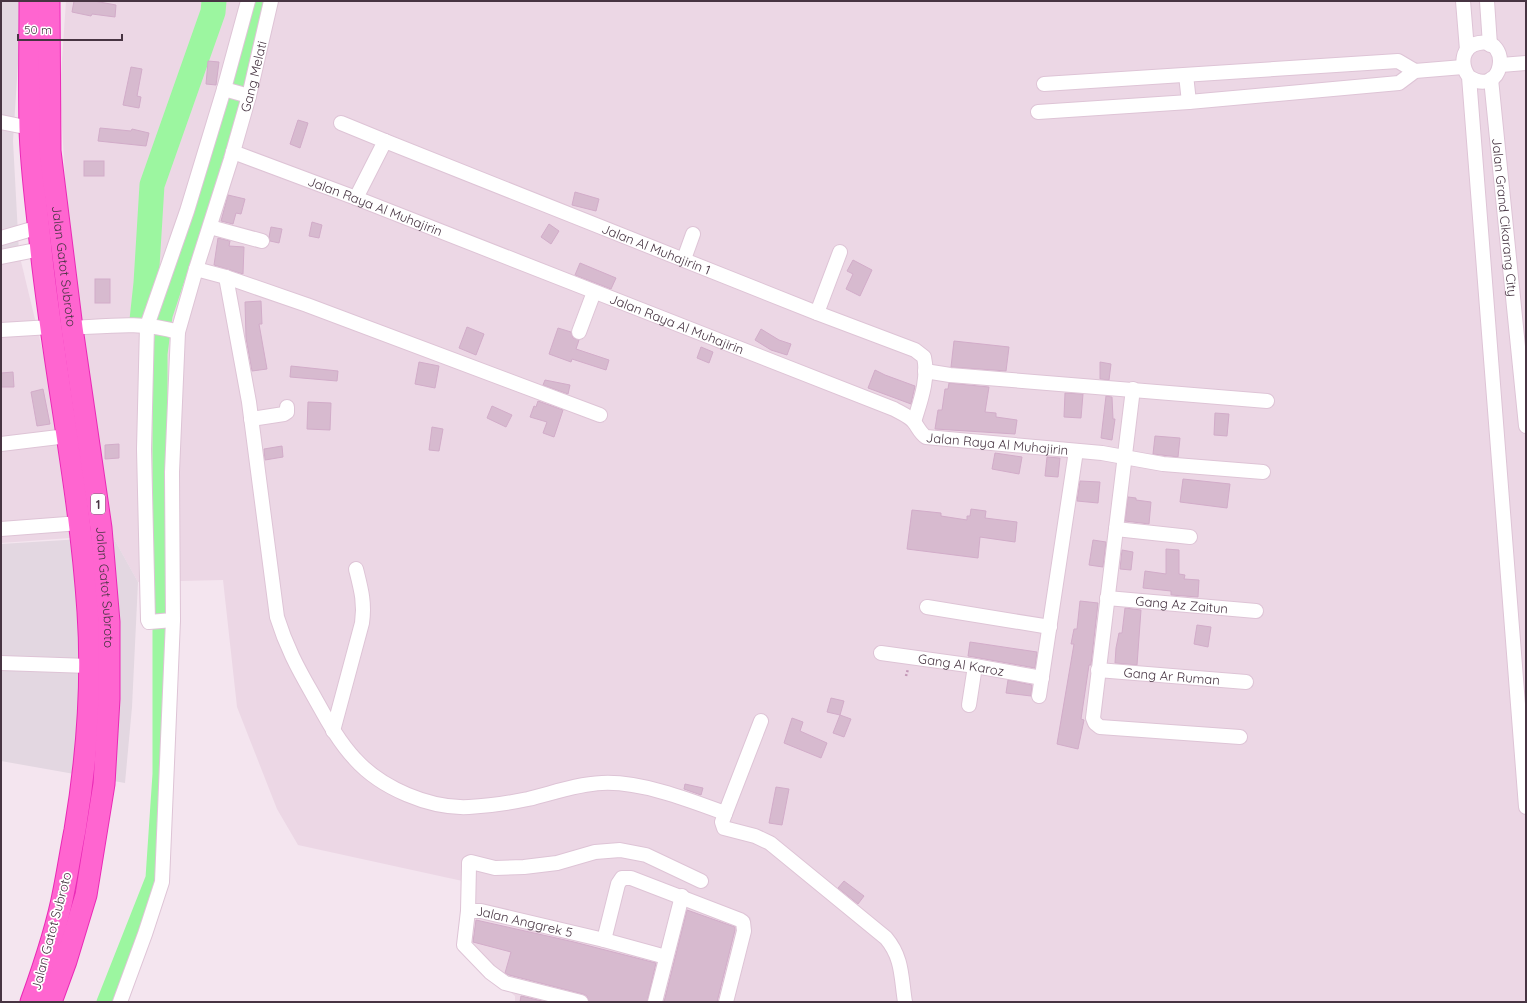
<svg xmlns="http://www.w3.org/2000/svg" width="1527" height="1003" font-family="Quicksand,sans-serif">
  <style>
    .residential { fill: #ecd7e5 }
    .industrial { fill: #e3d7e1 }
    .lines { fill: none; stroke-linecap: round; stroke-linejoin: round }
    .canal { stroke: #9cf6a0; stroke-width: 15 }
    .river { stroke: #9cf6a0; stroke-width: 25 }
    .building { fill: #d7bacf; stroke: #d2acc9 }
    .minor-casing { stroke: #dec4d6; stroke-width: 16 }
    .highway-casing { stroke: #ea29b6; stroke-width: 23 }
    .path { stroke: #c397b7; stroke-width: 2.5; stroke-dasharray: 2 2; stroke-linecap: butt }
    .minor { stroke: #fff; stroke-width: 14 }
    .highway { stroke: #ff65d0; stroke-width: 21 }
    .labels { text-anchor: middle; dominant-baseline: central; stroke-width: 3.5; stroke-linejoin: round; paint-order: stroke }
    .shield { fill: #fff; stroke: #7e717b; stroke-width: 1 }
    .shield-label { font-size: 12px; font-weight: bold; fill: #473442 }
    .street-label { font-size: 13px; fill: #473442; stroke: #fff }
  </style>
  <rect width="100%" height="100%" fill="#f4e5ef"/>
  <g class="residential">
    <path d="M66 1H1526V1002H515V996L461 950 467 882 298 845 277 809 237 707 223 580 138 582 113 537 68 233 60 90Z"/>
    <path d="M19 253 47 369 70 538 1 543V263Z"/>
  </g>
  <g class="industrial">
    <path d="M1 1H22L13 141 19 253 1 263Z"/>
    <path d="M113 537 138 582 132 707 125 783 1 761V544Z"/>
  </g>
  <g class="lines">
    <path class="canal" d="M104 1002 153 878 160 774V354L165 316 225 134 263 1"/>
    <path class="river" d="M142 320 146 283 152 185 213 12 214 1"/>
  </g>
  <g class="building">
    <path d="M74 1H94L116 5 115 17 92 14 91 16 72 12Z"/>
    <path d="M208 61 219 62 216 85 206 84Z"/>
    <path d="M131 67 142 69 137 96 141 97 139 108 123 105Z"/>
    <path d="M298 120 308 123 300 148 290 144Z"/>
    <path d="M100 128 131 131 132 129 149 133 146 146 98 141Z"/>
    <rect x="84" y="161" width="20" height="15"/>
    <path d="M575 192 599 199 596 211 572 205Z"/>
    <path d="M228 195 245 199 241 214 236 213 233 224 221 221Z"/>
    <path d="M312 222 322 225 319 238 309 236Z"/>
    <path d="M549 224 559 231 551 244 541 237Z"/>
    <path d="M271 227 282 229 279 243 270 241 269 237Z"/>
    <path d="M218 238 230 241 229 246 244 247 243 274 214 265Z"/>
    <path d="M853 260 872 270 860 296 846 289 853 274 847 271Z"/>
    <path d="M580 263 616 278 611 289 575 275Z"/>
    <rect x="95" y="279" width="15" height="24"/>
    <path d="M261 301 262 324H259L267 369 252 371 246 338 245 302Z"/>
    <path d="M467 327 484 334 476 355 459 348Z"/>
    <path d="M558 328 571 332 573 338 579 340 576 349 609 360 606 370 572 359 571 362 549 354Z"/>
    <path d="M761 329 779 340 791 344 787 355 771 350 755 340Z"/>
    <path d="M954 341 1009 347 1006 371 951 367Z"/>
    <path d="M701 347 713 352 709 363 697 358Z"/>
    <path d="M419 362 439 366 435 388 415 384Z"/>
    <path d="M1100 362 1111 364 1109 380 1100 379Z"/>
    <path d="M291 366 338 371 337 381 290 377Z"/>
    <path d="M875 370 885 375 915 386 911 404 868 388Z"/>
    <path d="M13 372 14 387H1V373Z"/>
    <path d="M545 380 570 385 568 394 543 385Z"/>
    <path d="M949 383 989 387 985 412 996 413V417L1017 420 1015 434 935 429 938 410H942L945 389H948Z"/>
    <path d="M43 389 50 424 37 426 31 392Z"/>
    <path d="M1065 393 1083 394 1081 418 1064 417Z"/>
    <path d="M1106 396 1112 397 1113 419H1115L1112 440 1101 438Z"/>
    <path d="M538 401 563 410 554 437 543 433 547 422 530 417 534 406 536 407Z"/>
    <path d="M308 402 331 403 330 430 307 429Z"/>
    <path d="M492 406 512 415 506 427 487 418Z"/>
    <path d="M1215 413 1229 414 1227 436 1214 435Z"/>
    <path d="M432 427 443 429 439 451 429 450Z"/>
    <path d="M1155 436 1180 438 1178 457 1153 454Z"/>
    <path d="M119 444V458L105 459V445Z"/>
    <path d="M282 446 283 457 265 460 264 449Z"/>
    <path d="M995 453 1022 457 1019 474 992 469Z"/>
    <path d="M1047 457 1060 458 1058 477 1045 476Z"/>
    <path d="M1183 479 1230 484 1227 508 1180 502Z"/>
    <path d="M1080 481 1100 482 1098 503 1077 501Z"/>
    <path d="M1128 497 1136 498V500L1151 502 1149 524 1125 521Z"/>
    <path d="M971 509 986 511 985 518 1017 522 1015 542 980 537 978 558 907 549 912 510 941 513V516L967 520V516H970Z"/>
    <path d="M1093 540 1106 542 1103 567 1089 565Z"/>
    <path d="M1166 549 1179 550V574L1185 575 1184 579 1199 580 1198 597 1171 595V591L1143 588 1145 571 1166 574Z"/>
    <path d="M1122 550 1133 552 1131 570 1120 569Z"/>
    <path d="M1080 601 1098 603 1091 665H1089L1081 719 1084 720 1078 749 1057 744 1074 644H1071L1074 629H1077Z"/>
    <path d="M1125 608 1141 610 1137 665 1115 663 1116 648 1119 633H1122Z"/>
    <path d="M1197 625 1211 627 1208 647 1194 644Z"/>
    <path d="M970 642 1037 652 1035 668 968 656Z"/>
    <path d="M1008 680 1032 685 1031 696 1006 693Z"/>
    <path d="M831 698 844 701 840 715 827 712Z"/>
    <path d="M840 715 851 719 844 737 833 733Z"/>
    <path d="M792 718 803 722 800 731 827 743 821 758 784 743Z"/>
    <path d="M685 784 703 788 701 795 684 789Z"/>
    <path d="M776 787 789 789 782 825 769 823Z"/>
    <path d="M844 881 864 896 858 904 838 888Z"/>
    <path d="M687 910 735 927V930L717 1002H664Z"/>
    <path d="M476 920 574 942 656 963 647 1002H589L587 996 583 994 509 975 505 973 511 952 473 942Z"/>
    <path d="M521 996 546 1002H520Z"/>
  </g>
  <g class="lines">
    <g class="minor-casing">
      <g id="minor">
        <path d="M1463 1 1467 50"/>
        <path d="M1487 1 1490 45"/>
        <path d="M1501 65 1526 63"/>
        <path d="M1186 75 1189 102"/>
        <path d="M1469 77C1504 99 1512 37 1479 43 1461 46 1460 65 1469 77L1526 807"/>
        <path id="s1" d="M1491 79 1526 426"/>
        <path d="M1044 84 1398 61 1415 71"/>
        <path d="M224 89 249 96"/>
        <path d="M1038 112 1189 102 1399 83 1415 71 1463 67"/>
        <path d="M1 122 30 128"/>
        <path d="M341 123 385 141"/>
        <path id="s2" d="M233 152 356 198 894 409C901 413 909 416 914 422 918 427 920 433 926 437L1102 453 1163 464 1263 472"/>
        <path id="s3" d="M356 198 385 141 817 313 915 350 924 357C929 379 920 402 914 422"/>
        <path d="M210 227 262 241"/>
        <path d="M1 238 39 227"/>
        <path d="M1 257 41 249"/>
        <path d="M684 259 693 234"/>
        <path d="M196 269 226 277 307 305 600 415"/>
        <path d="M226 277 249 402 277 617C286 646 297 667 312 693 325 716 337 740 355 759 381 788 430 809 469 807 489 806 509 803 528 799 553 793 577 784 602 783 639 781 687 799 722 812L725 814 722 822 724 828 755 836 770 843 886 938C903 958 901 978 905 1002"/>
        <path d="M817 313 840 252"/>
        <path d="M72 328C108 326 143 321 178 332"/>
        <path d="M1 330 51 327"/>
        <path d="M579 332 594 292"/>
        <path d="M925 371 950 375 1267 401"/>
        <path d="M1133 389 1093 718 1095 723 1100 727 1240 737"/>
        <path d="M251 419 284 414 287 412V407"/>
        <path d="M1 444 67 436"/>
        <path d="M1 529 80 523"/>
        <path d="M1116 529 1190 537"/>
        <path id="s4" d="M1107 598 1256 611"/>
        <path d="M927 607 1050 627"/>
        <path d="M173 620 149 622 148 620 144 449 147 326 187 211 224 89 248 1"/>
        <path id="s5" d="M881 653 975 666 1042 678"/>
        <path d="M1 663 89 666"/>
        <path id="s6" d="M1098 670 1246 682"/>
        <path d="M1039 696 1076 451"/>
        <path d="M969 705 975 666"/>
        <path d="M333 731 362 623C365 603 361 589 356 569"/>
        <path d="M725 814 761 721"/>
        <path d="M468 911 469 866V863L471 862 495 868 524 867 557 863 595 852 620 850 646 855 701 881"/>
        <path d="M604 940 618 884 622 878H631L740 920 743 922 744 931 726 1002"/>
        <path id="s7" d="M120 1002 145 934 162 882 173 620 172 472 178 332 196 269 231 159 249 96 271 1"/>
        <path id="s8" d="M581 1002 505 983 490 972 464 945 468 911H481L604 940 666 957"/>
        <path d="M655 1002 682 896"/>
      </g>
    </g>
    <g class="highway-casing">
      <g id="highway">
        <path d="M30 1C30 43 29 86 30 128 31 169 37 209 41 250 54 371 80 490 88 612 93 685 87 758 75 830 71 850 68 870 64 890 57 928 44 966 31 1002"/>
        <path id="s9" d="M49 1 50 151 72 328 101 528 109 622V699L104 784 86 895 66 961 51 1002"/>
      </g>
    </g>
    <path class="path" d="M906 676 908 669"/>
    <use href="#minor" class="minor"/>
    <use href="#highway" class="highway"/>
  </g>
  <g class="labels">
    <rect class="shield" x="91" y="494" width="14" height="20" rx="3"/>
    <g class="shield-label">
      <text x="98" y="504">1</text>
    </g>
    <g class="street-label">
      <text stroke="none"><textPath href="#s7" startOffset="944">Gang Melati</textPath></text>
      <text stroke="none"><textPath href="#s2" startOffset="152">Jalan Raya Al Muhajirin</textPath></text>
      <text stroke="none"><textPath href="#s1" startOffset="139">Jalan Grand Cikarang City</textPath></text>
      <text stroke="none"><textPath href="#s3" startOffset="356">Jalan Al Muhajirin 1</textPath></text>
      <text stroke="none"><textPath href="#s9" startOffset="266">Jalan Gatot Subroto</textPath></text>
      <text stroke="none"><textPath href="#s2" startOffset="476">Jalan Raya Al Muhajirin</textPath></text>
      <text stroke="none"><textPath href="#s2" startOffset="824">Jalan Raya Al Muhajirin</textPath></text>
      <text stroke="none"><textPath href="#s9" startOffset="590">Jalan Gatot Subroto</textPath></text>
      <text stroke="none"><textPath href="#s4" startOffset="75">Gang Az Zaitun</textPath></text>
      <text stroke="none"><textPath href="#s5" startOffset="81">Gang Al Karoz</textPath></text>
      <text stroke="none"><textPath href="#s6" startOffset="74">Gang Ar Ruman</textPath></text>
      <text stroke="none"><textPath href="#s8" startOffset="226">Jalan Anggrek 5</textPath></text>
      <text transform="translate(51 931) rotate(-75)">Jalan Gatot Subroto</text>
    </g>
  </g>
  <rect width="1527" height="1003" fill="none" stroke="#473442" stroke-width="4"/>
  <path d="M18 34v6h104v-6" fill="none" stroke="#473442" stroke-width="2"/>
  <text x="24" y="34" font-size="12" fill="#473442" stroke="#ffffff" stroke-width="3" paint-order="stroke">50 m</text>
</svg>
